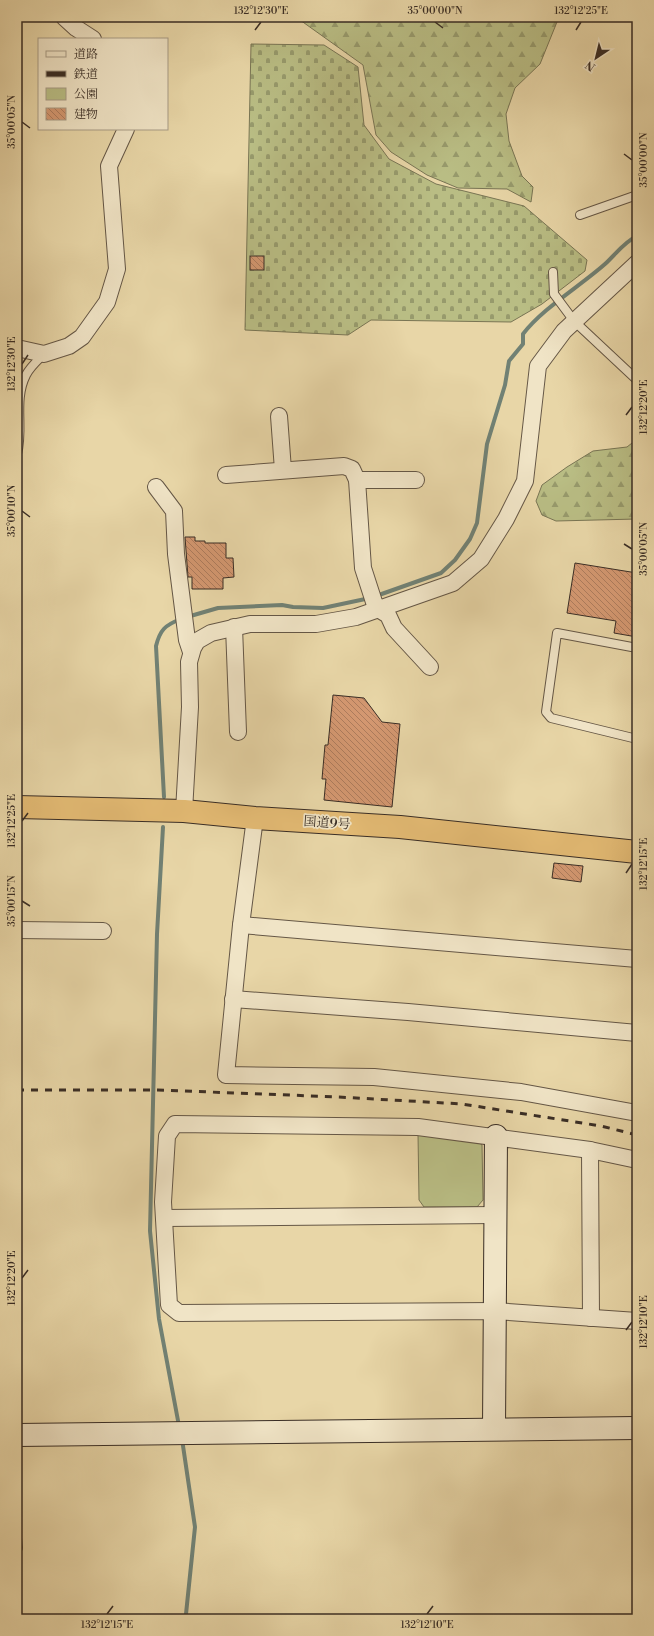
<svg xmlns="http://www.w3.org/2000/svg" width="654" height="1636" font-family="'Libre Bodoni','Noto Serif JP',serif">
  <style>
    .forest { fill: url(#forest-firs); stroke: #797554 }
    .cemetery { fill: url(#cemetery-stones); stroke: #797554 }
    .green { fill: #b9bd84; stroke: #797554 }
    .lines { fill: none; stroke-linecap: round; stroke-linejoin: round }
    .stream { stroke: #718174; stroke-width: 4 }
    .building { fill: url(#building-back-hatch); stroke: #392d25 }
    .lane-casing { stroke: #655746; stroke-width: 10 }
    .street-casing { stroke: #655746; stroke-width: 18 }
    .secondary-casing { stroke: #392d25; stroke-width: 24 }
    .highway-casing { stroke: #392d25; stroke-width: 24 }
    .lane { stroke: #f0e4c6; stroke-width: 8 }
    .street { stroke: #f0e4c6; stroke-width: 16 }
    .secondary { stroke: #f0e4c6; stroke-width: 22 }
    .highway { stroke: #e4bb74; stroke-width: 22 }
    .rail { stroke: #392d25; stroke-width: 3; stroke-dasharray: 7 7; stroke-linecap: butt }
    .ticks { fill: none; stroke: #392d25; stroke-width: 1.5 }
    .labels { text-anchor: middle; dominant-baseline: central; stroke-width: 3.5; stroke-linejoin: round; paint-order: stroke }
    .street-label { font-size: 13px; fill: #392d25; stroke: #f0e4c6 }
    .neatline { fill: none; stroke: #392d25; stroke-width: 1.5 }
    .ticks-label { font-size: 10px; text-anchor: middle; fill: #392d25 }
  </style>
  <defs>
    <pattern id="forest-firs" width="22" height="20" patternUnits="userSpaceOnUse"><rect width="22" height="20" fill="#b9bd84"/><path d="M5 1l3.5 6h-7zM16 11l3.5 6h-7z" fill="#979a6c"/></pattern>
    <pattern id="cemetery-stones" width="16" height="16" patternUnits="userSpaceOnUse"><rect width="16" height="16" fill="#b9bd84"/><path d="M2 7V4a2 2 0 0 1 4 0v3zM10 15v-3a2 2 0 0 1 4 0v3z" fill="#979a6c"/></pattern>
    <pattern id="building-back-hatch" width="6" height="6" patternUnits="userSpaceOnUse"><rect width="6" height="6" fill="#d49871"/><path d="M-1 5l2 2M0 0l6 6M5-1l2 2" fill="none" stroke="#ad7c5d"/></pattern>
  </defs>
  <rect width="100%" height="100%" fill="#e8d6a7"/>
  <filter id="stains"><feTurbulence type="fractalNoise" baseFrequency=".005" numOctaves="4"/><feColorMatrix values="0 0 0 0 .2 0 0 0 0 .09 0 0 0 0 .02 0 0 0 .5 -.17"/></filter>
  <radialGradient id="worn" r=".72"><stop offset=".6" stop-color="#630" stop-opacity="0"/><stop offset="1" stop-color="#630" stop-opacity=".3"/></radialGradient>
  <g class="forest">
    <path d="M300 17H559L540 64 515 88 506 114 509 141 522 176 533 187 531 202 507 189 458 188 427 175 391 152 376 135 363 65 300 20Z"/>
    <path d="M637 439V519L556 521 542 515 536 501 542 485 567 467 593 451 627 447Z"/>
  </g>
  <path class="cemetery" d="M251 44 324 45 358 67 364 125 389 159 436 184 524 206 587 260 585 271 542 304 511 322 371 320 348 335 245 330Z"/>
  <path class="green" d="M418 1134 475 1139 482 1145 483 1200 477 1207H424L419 1200Z"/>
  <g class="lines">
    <g class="stream">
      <path d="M376 596 441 573 455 560 470 539 477 523 487 444 505 385 509 361 523 344V334C543 308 579 287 605 264 615 255 624 242 637 236"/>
      <path d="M187 617 218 608 282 605 293 607 323 608 370 598"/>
      <path d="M164 797 156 646C160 630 165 625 181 619"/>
      <path d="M163 827 157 934 150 1231 159 1319 179 1426"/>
      <path d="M182 1439 195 1527 186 1614 187 1619"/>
    </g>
  </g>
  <g class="building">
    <rect x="250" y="256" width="14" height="14"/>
    <path d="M185 537H195V541H205V543H226V558H233L234 577 223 578V589H192V577H188Z"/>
    <path d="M575 563 637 573V637L614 633 616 621 567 613Z"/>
    <path d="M333 695 364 698 382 722 400 724 392 807 324 800 326 779H322L325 745H328Z"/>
    <path d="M554 863 583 866 581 882 552 878Z"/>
  </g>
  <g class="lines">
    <g class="lane-casing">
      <g id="lane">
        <path d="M580 215 637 195"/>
        <path d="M553 272 554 294 574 321 637 380"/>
        <path d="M17 454C24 428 13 401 26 375 30 367 38 360 44 354"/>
        <path d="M637 648 557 633 546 712 551 718 637 739"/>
        <path d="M17 1538 18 1548"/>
      </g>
    </g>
    <g class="street-casing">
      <g id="street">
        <path d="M64 17 76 28 93 39"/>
        <path d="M17 348 44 354 69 346 82 337 107 302 117 269 109 166 126 129"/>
        <path d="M279 416 283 470"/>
        <path d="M226 475 344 466 352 469 357 480 363 568 374 602 378 609 388 615 394 628 430 667"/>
        <path d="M357 480H416"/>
        <path d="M156 487 174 511 176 554 187 640 191 652"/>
        <path d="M234 627 238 732"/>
        <path d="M184 811 190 707 189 662 193 648 197 641 211 633 250 624H316L356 617 453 583 481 559 506 519 525 481 538 366 564 331 637 263"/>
        <path d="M255 818 241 925 226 1075 374 1077 521 1092 637 1113"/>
        <path d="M241 925 637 959"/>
        <path d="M17 930 103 931"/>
        <path d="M233 999 408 1012 637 1033"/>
        <path d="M590 1150 591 1318"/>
        <path d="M637 1160 590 1150 418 1127 175 1124 167 1136 163 1202 169 1305 179 1313 495 1311 637 1321"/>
        <path d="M164 1218 495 1215"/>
      </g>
    </g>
    <g class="secondary-casing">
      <g id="secondary">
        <path d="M494 1429 496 1136"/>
        <path d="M17 1435 637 1428"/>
      </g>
    </g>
    <g class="highway-casing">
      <path id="highway" d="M17 807 184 811 255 818 400 827 637 852"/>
    </g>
    <use href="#lane" class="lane"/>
    <use href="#street" class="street"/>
    <use href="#secondary" class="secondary"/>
    <use href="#highway" class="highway"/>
    <path class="rail" d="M17 1090H158L339 1097 462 1104 601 1126 637 1135"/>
  </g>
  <path class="ticks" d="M435 22 443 28M255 30 261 22M576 30 581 22M22 122 30 128M624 154 632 160M22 364 28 355M626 415 632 407M22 511 30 517M624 544 632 549M22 821 28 813M626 873 632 864M22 901 30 906M22 1278 28 1270M626 1330 632 1322M107 1614 113 1606M427 1614 433 1606"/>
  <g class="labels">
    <g class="street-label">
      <text transform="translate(327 823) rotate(4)">国道9号</text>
    </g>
  </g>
  <rect width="654" height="1636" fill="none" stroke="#e8d6a7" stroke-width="44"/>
  <rect x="38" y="38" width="130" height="92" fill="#f0e4c6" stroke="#a79b86"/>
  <rect x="46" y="51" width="20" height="6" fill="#f0e4c6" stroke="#a79b86"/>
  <text x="74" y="58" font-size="12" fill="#392d25">道路</text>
  <rect x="46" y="71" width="20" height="6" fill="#392d25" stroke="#a79b86"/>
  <text x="74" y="78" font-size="12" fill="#392d25">鉄道</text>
  <rect x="46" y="88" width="20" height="12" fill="#b9bd84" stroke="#a79b86"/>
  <text x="74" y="98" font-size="12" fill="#392d25">公園</text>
  <rect x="46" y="108" width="20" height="12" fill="url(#building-back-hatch)" stroke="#a79b86"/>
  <text x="74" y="118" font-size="12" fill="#392d25">建物</text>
  <g transform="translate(596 58) rotate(215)" stroke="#f0e4c6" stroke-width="3" paint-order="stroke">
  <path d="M0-3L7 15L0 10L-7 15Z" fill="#392d25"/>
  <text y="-6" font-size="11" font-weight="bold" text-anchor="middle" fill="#392d25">N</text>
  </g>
  <rect x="22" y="22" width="610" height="1592" class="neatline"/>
  <g class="ticks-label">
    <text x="261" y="14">132°12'30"E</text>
    <text x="435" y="14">35°00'00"N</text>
    <text x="581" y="14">132°12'25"E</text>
    <text transform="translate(11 122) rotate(-90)" y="4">35°00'05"N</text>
    <text transform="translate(643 160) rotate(-90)" y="4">35°00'00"N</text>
    <text transform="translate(11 364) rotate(-90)" y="4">132°12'30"E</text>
    <text transform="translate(643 407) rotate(-90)" y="4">132°12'20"E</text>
    <text transform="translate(11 511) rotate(-90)" y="4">35°00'10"N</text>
    <text transform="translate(643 549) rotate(-90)" y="4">35°00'05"N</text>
    <text transform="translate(11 821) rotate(-90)" y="4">132°12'25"E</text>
    <text transform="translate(643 864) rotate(-90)" y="4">132°12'15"E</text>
    <text transform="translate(11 901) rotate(-90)" y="4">35°00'15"N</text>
    <text transform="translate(11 1278) rotate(-90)" y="4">132°12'20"E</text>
    <text transform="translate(643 1322) rotate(-90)" y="4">132°12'10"E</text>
    <text x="107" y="1628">132°12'15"E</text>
    <text x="427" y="1628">132°12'10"E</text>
  </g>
  <rect width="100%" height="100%" filter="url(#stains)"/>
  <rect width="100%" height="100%" fill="url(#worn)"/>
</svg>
